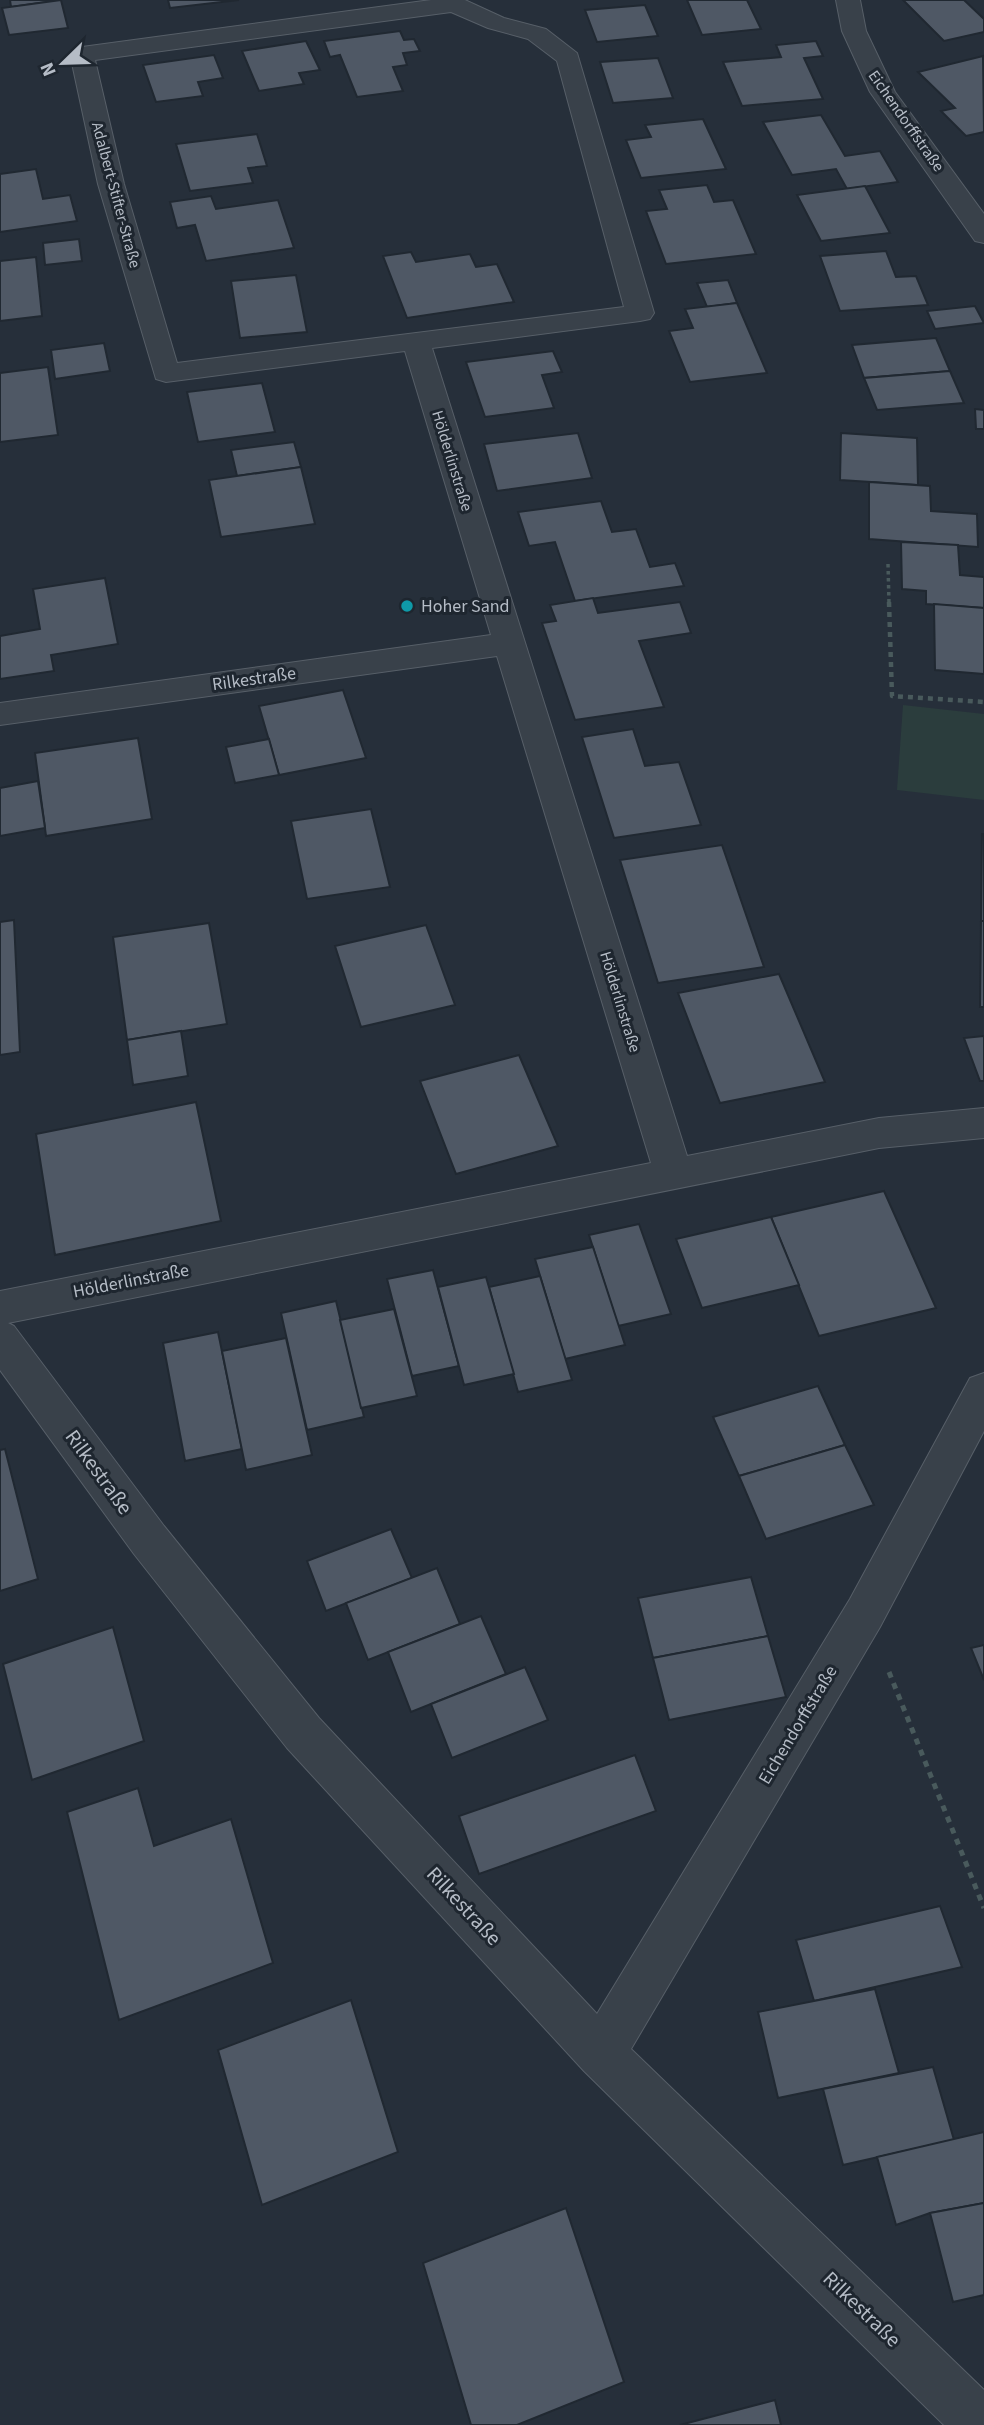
<svg xmlns="http://www.w3.org/2000/svg" width="984" height="2425" font-family="'Source Sans 3',sans-serif">
  <style>
    .green { fill: #2b3d3d }
    .building { fill: #4f5865; stroke: #202831; stroke-width: 2 }
    .lines { fill: none; stroke-linecap: round; stroke-linejoin: round }
    .minor-casing { stroke: #575f68; stroke-width: 2 }
    .path-far2 { stroke: #495a5c; stroke-width: 3.5; stroke-dasharray: 3.5 3.5; stroke-linecap: butt }
    .path-far1 { stroke: #495a5c; stroke-width: 4.5; stroke-dasharray: 5 5; stroke-linecap: butt }
    .path { stroke: #495a5c; stroke-width: 5; stroke-dasharray: 6 6; stroke-linecap: butt }
    .minor { fill: #39414a; fill-rule: evenodd }
    .culture-dot { fill: #0f9aa8; stroke: #1e262f; stroke-width: 2.5 }
    .labels { text-anchor: middle; dominant-baseline: central; stroke-width: 6; stroke-linejoin: round; paint-order: stroke }
    .far-street-label { font-size: 16px; fill: #b5bcc6; stroke: #1e262f }
    .poi-label { font-size: 18px; fill: #b5bcc6; stroke: #1e262f; text-anchor: start }
    .street-label { font-size: 18px; fill: #b5bcc6; stroke: #1e262f }
    .near-street-label { font-size: 21px; fill: #b5bcc6; stroke: #1e262f }
  </style>
  <rect width="100%" height="100%" fill="#262f3a"/>
  <path class="green" d="M903 705 984 714V800L897 790Z"/>
  <g class="building">
    <path d="M10 0H61L11 7Z"/>
    <path d="M61 0 68 28 9 35 2 8Z"/>
    <path d="M168 0H239L170 8Z"/>
    <path d="M687 0H747L761 29 702 35Z"/>
    <path d="M903 0H964L984 19V32L944 41Z"/>
    <path d="M645 5 658 36 597 42 585 10Z"/>
    <path d="M400 31 404 40 414 39 420 51 403 53 407 65 393 67 403 91 357 97 340 55 330 57 324 41Z"/>
    <path d="M306 41 320 70 299 73 304 84 259 91 242 51Z"/>
    <path d="M816 41 823 56 804 58 823 99 742 106 723 62 781 57 776 45Z"/>
    <path d="M214 55 223 78 198 82 203 96 156 102 143 65Z"/>
    <path d="M983 56 984 132 966 136 941 111 955 108 918 72Z"/>
    <path d="M658 58 673 98 613 103 600 62Z"/>
    <path d="M821 115 845 156 880 151 898 182 847 189 836 169 792 175 763 122Z"/>
    <path d="M703 119 726 169 641 178 626 140 651 137 645 125Z"/>
    <path d="M257 134 267 166 248 168 253 183 190 191 176 144Z"/>
    <path d="M36 169 43 199 70 195 77 221 0 232V174Z"/>
    <path d="M707 185 714 202 733 200 756 254 666 264 646 211 667 209 659 190Z"/>
    <path d="M865 186 890 233 821 241 797 195Z"/>
    <path d="M211 196 216 209 278 200 294 248 206 261 195 225 177 228 170 202Z"/>
    <path d="M79 239 82 261 45 265 43 243Z"/>
    <path d="M886 251 896 277 916 276 928 305 840 311 820 256Z"/>
    <path d="M411 252 416 262 470 254 476 267 497 264 514 302 407 318 383 256Z"/>
    <path d="M36 257 42 316 0 321V261Z"/>
    <path d="M296 275 307 332 240 338 231 281Z"/>
    <path d="M728 280 737 303 707 307 697 283Z"/>
    <path d="M737 303 767 373 690 382 669 331 693 328 685 309Z"/>
    <path d="M975 306 984 323 935 329 927 311Z"/>
    <path d="M936 338 950 371 864 378 852 345Z"/>
    <path d="M104 343 110 371 55 379 51 350Z"/>
    <path d="M553 351 562 372 542 375 554 408 485 417 466 362Z"/>
    <path d="M48 367 58 435 0 442V373Z"/>
    <path d="M950 371 964 403 877 410 864 378Z"/>
    <path d="M262 383 275 432 198 442 187 392Z"/>
    <path d="M975 409 984 410V429H976Z"/>
    <path d="M578 433 592 478 497 491 484 444Z"/>
    <path d="M841 433 917 438 918 485 840 480Z"/>
    <path d="M294 442 301 467 237 476 231 450Z"/>
    <path d="M301 467 315 524 221 537 209 480Z"/>
    <path d="M869 482 930 486 931 511 977 514 978 547 869 539Z"/>
    <path d="M601 501 612 532 636 529 650 567 675 563 684 586 575 601 555 542 529 546 518 512Z"/>
    <path d="M901 542 958 545 960 575 984 577V608L926 604V591L902 589Z"/>
    <path d="M105 578 118 644 51 655 54 671 0 679V636L40 629 33 589Z"/>
    <path d="M593 598 598 613 680 602 691 633 639 641 664 707 575 720 542 623 556 621 550 605Z"/>
    <path d="M934 604 984 608V674L935 670Z"/>
    <path d="M343 690 366 758 279 775 259 706Z"/>
    <path d="M633 729 645 766 679 762 701 825 614 838 582 737Z"/>
    <path d="M138 738 152 819 46 836 35 753Z"/>
    <path d="M269 739 279 775 235 783 226 747Z"/>
    <path d="M38 781 45 828 0 836V788Z"/>
    <path d="M371 809 390 887 307 899 291 821Z"/>
    <path d="M982 834H984V921H981Z"/>
    <path d="M722 845 764 967 658 983 620 860Z"/>
    <path d="M14 920 20 1052 0 1055V922Z"/>
    <path d="M981 921H984V1007H980Z"/>
    <path d="M209 923 227 1024 127 1040 113 937Z"/>
    <path d="M426 925 455 1005 361 1027 335 946Z"/>
    <path d="M779 974 825 1082 720 1103 678 993Z"/>
    <path d="M181 1031 188 1076 133 1085 127 1040Z"/>
    <path d="M984 1036V1081H980L964 1038Z"/>
    <path d="M519 1055 558 1146 456 1174 420 1081Z"/>
    <path d="M196 1102 221 1221 55 1255 36 1134Z"/>
    <path d="M884 1191 936 1308 819 1336 771 1217Z"/>
    <path d="M771 1217 799 1285 702 1308 676 1239Z"/>
    <path d="M639 1224 671 1314 618 1326 589 1235Z"/>
    <path d="M593 1247 625 1345 565 1359 535 1259Z"/>
    <path d="M433 1270 459 1366 412 1376 387 1279Z"/>
    <path d="M540 1276 572 1380 518 1392 489 1287Z"/>
    <path d="M486 1277 514 1374 464 1385 438 1287Z"/>
    <path d="M336 1301 364 1417 307 1430 281 1313Z"/>
    <path d="M394 1309 417 1396 361 1408 340 1320Z"/>
    <path d="M218 1332 242 1449 185 1461 163 1343Z"/>
    <path d="M286 1338 312 1455 246 1470 222 1351Z"/>
    <path d="M818 1386 845 1445 739 1476 713 1417Z"/>
    <path d="M845 1445 874 1505 766 1539 739 1476Z"/>
    <path d="M5 1449 38 1579 0 1591V1450Z"/>
    <path d="M391 1529 412 1578 326 1611 307 1561Z"/>
    <path d="M437 1568 460 1624 368 1660 346 1603Z"/>
    <path d="M751 1577 768 1636 653 1658 638 1598Z"/>
    <path d="M481 1616 506 1674 411 1712 388 1652Z"/>
    <path d="M113 1627 144 1741 32 1780 3 1664Z"/>
    <path d="M768 1636 786 1697 669 1720 653 1658Z"/>
    <path d="M984 1645V1680L971 1648Z"/>
    <path d="M525 1667 548 1720 452 1758 431 1704Z"/>
    <path d="M635 1755 656 1811 479 1874 459 1816Z"/>
    <path d="M138 1788 154 1846 231 1819 273 1963 119 2020 67 1812Z"/>
    <path d="M940 1906 962 1967 814 2001 796 1940Z"/>
    <path d="M875 1989 899 2073 778 2098 758 2012Z"/>
    <path d="M351 2000 398 2152 262 2205 218 2050Z"/>
    <path d="M933 2067 954 2140 843 2165 823 2089Z"/>
    <path d="M984 2132V2203L930 2213 896 2225 877 2157Z"/>
    <path d="M984 2203V2295L953 2302 930 2213Z"/>
    <path d="M566 2208 624 2382 517 2425H471L423 2263Z"/>
    <path d="M775 2400 781 2425H680Z"/>
  </g>
  <g class="lines">
    <g class="minor-casing">
      <g id="minor">
        <path d="M431 0H465L504 18 546 29 577 53 654 313 650 319 640 321 432 348 687 1156 879 1118 984 1108V1138L879 1148 8 1323 14 1326 164 1526 319 1718 597 2014 850 1599 970 1378 984 1373V1431L880 1627 631 2049 984 2390V2425H944L584 2071 287 1748 134 1554 0 1370V1291L651 1163 497 656 0 725V703L491 635 405 351 166 382 156 379 98 184 70 54 73 49 82 47ZM451 12 488 28 528 39 557 61 624 307 177 363 124 184 95 60Z"/>
        <path d="M836 0H860L866 31 895 92 984 214V243L975 241 870 92 842 31Z"/>
      </g>
    </g>
    <path class="path-far2" d="M888 564 889 603"/>
    <path class="path-far1" d="M889 602 892 696 984 702"/>
    <path class="path" d="M889 1672 984 1908"/>
    <use href="#minor" class="minor"/>
  </g>
  <circle class="culture-dot" cx="407" cy="606" r="7"/>
  <g class="labels">
    <g class="far-street-label">
      <text transform="translate(906 121) rotate(55)">Eichendorffstraße</text>
      <text transform="translate(116 195) rotate(75)">Adalbert-Stifter-Straße</text>
      <text transform="translate(452 461) rotate(73)">Hölderlinstraße</text>
      <text transform="translate(620 1002) rotate(73)">Hölderlinstraße</text>
    </g>
    <g class="poi-label">
      <text x="421" y="606">Hoher Sand</text>
    </g>
    <g class="street-label">
      <text transform="translate(254 679) rotate(-8)">Rilkestraße</text>
      <text transform="translate(131 1281) rotate(-11)">Hölderlinstraße</text>
      <text transform="translate(798 1725) rotate(-59)">Eichendorffstraße</text>
    </g>
    <g class="near-street-label">
      <text transform="translate(99 1472) rotate(54)">Rilkestraße</text>
      <text transform="translate(464 1906) rotate(47)">Rilkestraße</text>
      <text transform="translate(862 2309) rotate(44)">Rilkestraße</text>
    </g>
  </g>
  <g transform="translate(63 63) rotate(247)" stroke="#1e262f" stroke-width="5" paint-order="stroke">
  <path d="M0-5L12 26L0 18L-12 26Z" fill="#b5bcc6"/>
  <text y="-10" font-size="19" font-weight="bold" text-anchor="middle" fill="#b5bcc6">N</text>
  </g>
</svg>
